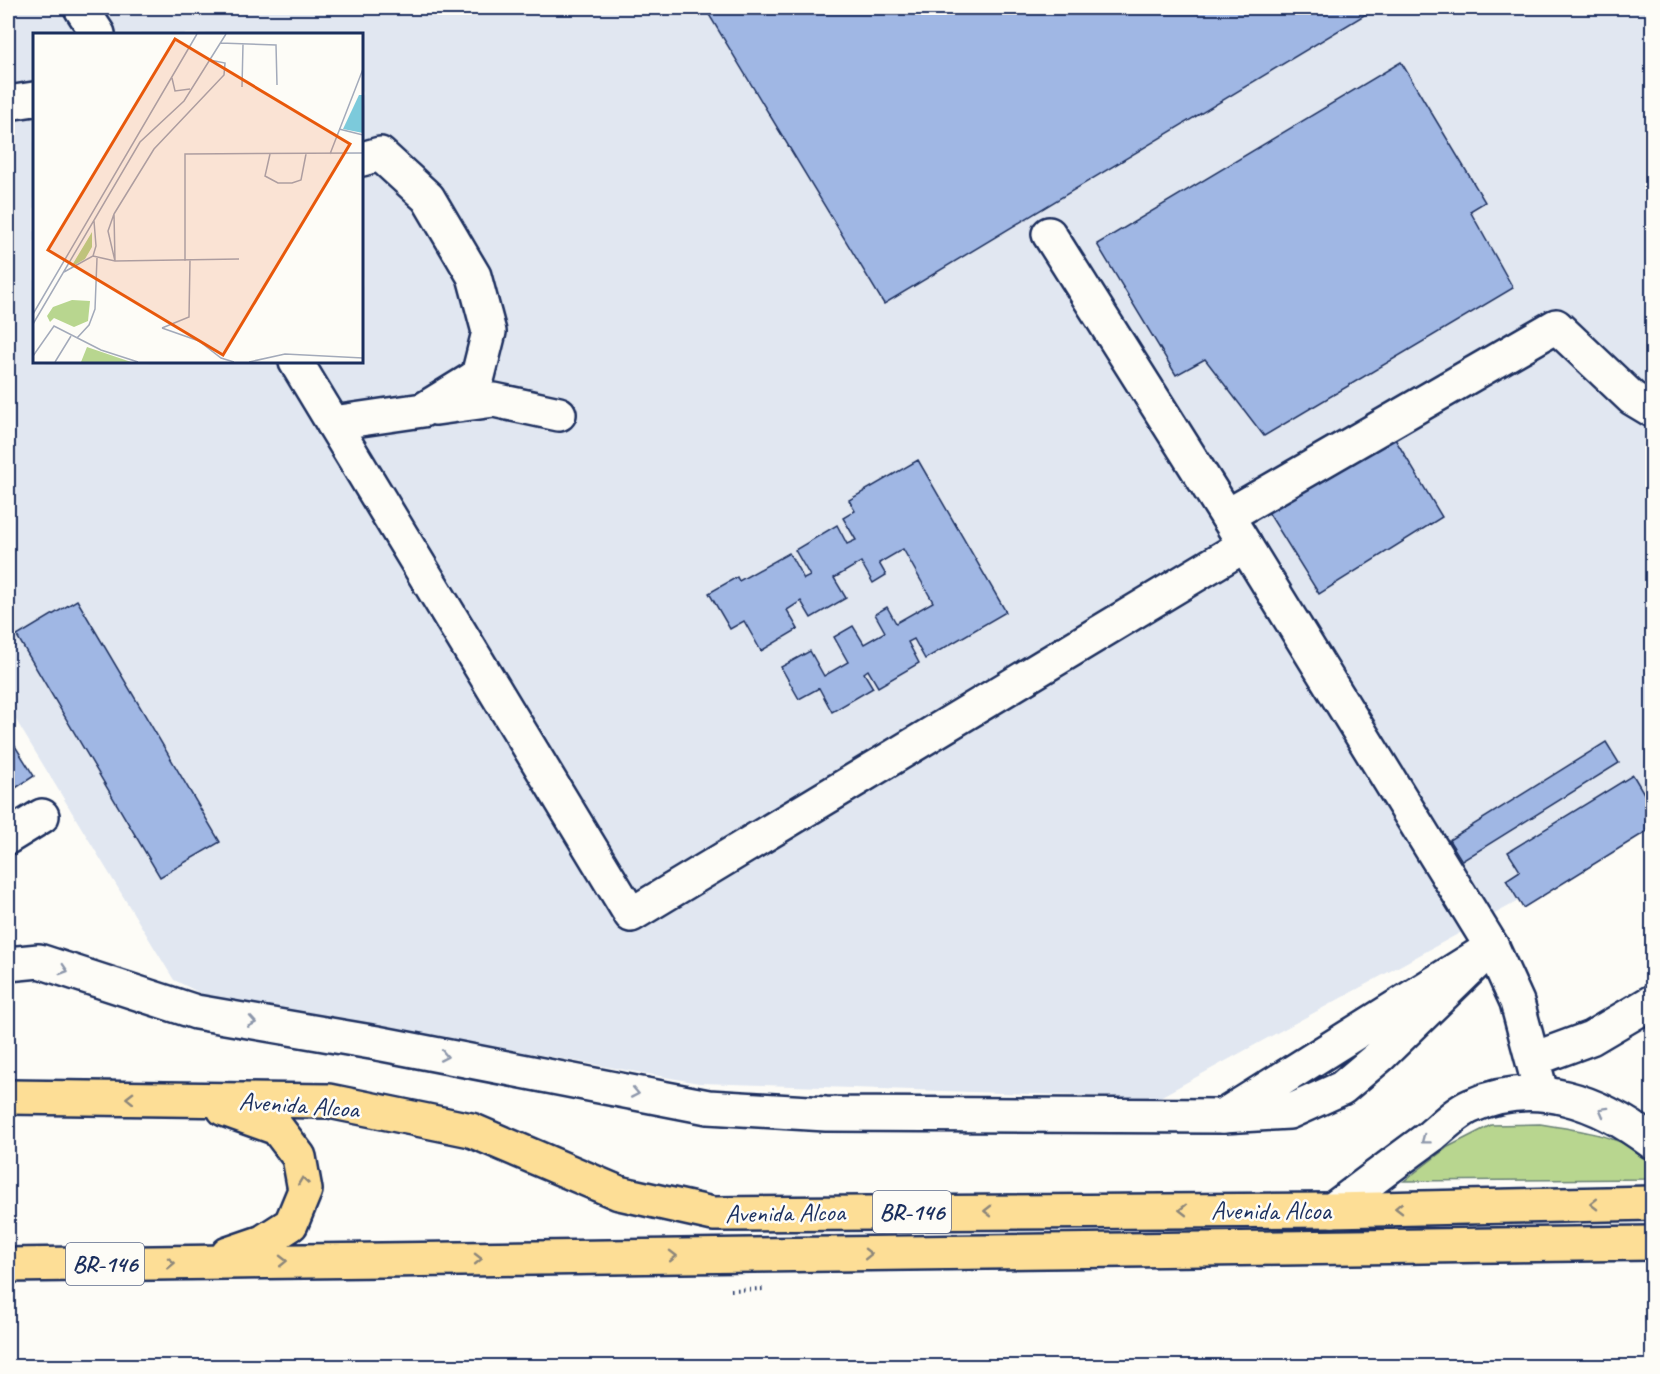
<svg xmlns="http://www.w3.org/2000/svg" width="1660" height="1374" font-family="Caveat,sans-serif">
  <style>
    .built { fill: #e1e7f1; fill-rule: evenodd }
    .green { fill: #b8d68f; stroke: #6a8276; stroke-width: 1.5 }
    .building { fill: #a0b7e4; stroke: #1b2f5e; stroke-width: 1.5 }
    .lines { fill: none; stroke-linecap: round; stroke-linejoin: round }
    .minor-casing { stroke: #1b2f5e; stroke-width: 38 }
    .major-casing { stroke: #1b2f5e; stroke-width: 38 }
    .path { stroke: #1b2f5e; stroke-width: 4; stroke-dasharray: 1.5 4.5; stroke-linecap: butt }
    .minor { stroke: #fdfcf7; stroke-width: 33 }
    .major { stroke: #fdde96; stroke-width: 33 }
    .oneway { stroke: #8c96aa }
    .oneway2 { stroke: #8c867a }
    .labels { text-anchor: middle; dominant-baseline: central; stroke-width: 5; stroke-linejoin: round; paint-order: stroke }
    .shield { fill: #fdfcf7; stroke: #5f6c8c; stroke-width: 1.5 }
    .shield-label { font-size: 24px; font-weight: bold; fill: #1b2f5e }
    .street-label { font-size: 26px; fill: #1b2f5e; stroke: #fdfcf7 }
    .inset-road { fill: none; stroke: #a3aaba; stroke-width: 1.5 }
    .view { fill: #e8590c; fill-opacity: 0.15; stroke: #e8590c; stroke-width: 3 }
    .inset-edge { fill: none; stroke: #1b2f5e; stroke-width: 3 }
  </style>
  <rect width="100%" height="100%" fill="#fdfcf7"/>
  <filter id="ink" filterUnits="userSpaceOnUse"><feTurbulence type="fractalNoise" baseFrequency=".0167" numOctaves="2"/><feDisplacementMap in="SourceGraphic" scale="12" xChannelSelector="R" yChannelSelector="G"/><feConvolveMatrix kernelMatrix="1 2 1 2 8 2 1 2 1" color-interpolation-filters="sRGB"/></filter>
  <g filter="url(#ink)">
    <path class="built" d="M8 8H1652V828L1158 1098 699 1083 206 996 174 980 8 707ZM34 34H362V362H34Z"/>
    <path class="green" d="M1540 1124C1579 1130 1622 1135 1652 1161V1179L1404 1181 1448 1147 1491 1125Z"/>
    <g class="building">
      <path d="M705 8H1376L884 304Z"/>
      <path d="M1401 62 1485 202 1470 211 1513 288 1264 436 1205 359 1176 375 1097 244Z"/>
      <path d="M1392 434 1442 517 1319 594 1268 512Z"/>
      <path d="M918 460 1006 612 925 659 914 639 908 642 919 663 878 687 868 670 864 673 873 688 832 712 819 688 799 699 781 667 810 651 824 676 848 662 834 637 853 626 864 644 885 632 875 614 887 607 896 623 933 602 903 549 879 563 886 575 873 583 861 562 834 578 846 598 811 618 801 601 787 610 798 629 761 651 744 621 730 629 709 593 737 577 739 581 789 553 804 579 810 576 795 550 837 525 847 544 856 540 843 518 855 511 849 500Z"/>
      <path d="M77 600 220 842 160 877 17 636Z"/>
      <path d="M8 735 34 776 8 793Z"/>
      <path d="M1606 742 1619 763 1462 861 1449 840Z"/>
      <path d="M1633 775 1652 807V828L1523 908 1506 880 1520 871 1508 852Z"/>
    </g>
    <g class="lines">
      <g class="minor-casing">
        <g id="minor">
          <path d="M81 8 98 34"/>
          <path d="M8 103 34 99"/>
          <path d="M1049 234 1227 516 1492 947 1517 1002 1541 1092"/>
          <path d="M296 362 631 915 1245 545"/>
          <path d="M436 408 494 400 559 414"/>
          <path d="M333 423 423 410 478 376 489 332 474 276 428 198 380 154 362 159"/>
          <path d="M1227 516 1556 326 1632 398 1652 410"/>
          <path d="M8 837 42 816"/>
          <path d="M1492 947 1381 1055 1342 1088 1289 1112 1223 1116Z"/>
          <path d="M8 964 39 961 196 1012 377 1043 708 1107 826 1114 1223 1116"/>
          <path d="M1534 1059 1591 1038 1652 1002"/>
          <path d="M1332 1210C1365 1185 1398 1160 1431 1136 1443 1126 1457 1112 1471 1106 1535 1077 1600 1102 1652 1142"/>
        </g>
      </g>
      <g class="major-casing">
        <g id="major">
          <path d="M8 1097 329 1101 471 1130 619 1193 713 1214 1332 1210 1652 1203"/>
          <path d="M224 1109 277 1128 299 1157 305 1190 291 1224 263 1242 228 1254"/>
          <path d="M8 1265 1652 1243"/>
        </g>
      </g>
      <path class="path" d="M731 1290 766 1289"/>
      <use href="#minor" class="minor"/>
      <use href="#major" class="major"/>
    </g>
    <defs><path id="oneway-chevron" d="M-2-3.5L2.5 0L-2 3.5" fill="none" stroke-width="1.6" stroke-linecap="round" stroke-linejoin="round" transform="scale(1.5)"/></defs>
    <g class="oneway">
      <use href="#oneway-chevron" transform="translate(64 970) rotate(18)"/>
      <use href="#oneway-chevron" transform="translate(252 1022) rotate(10)"/>
      <use href="#oneway-chevron" transform="translate(444 1056) rotate(11)"/>
      <use href="#oneway-chevron" transform="translate(635 1093) rotate(11)"/>
      <use href="#oneway-chevron" transform="translate(1603 1111) rotate(-151)"/>
      <use href="#oneway-chevron" transform="translate(1425 1140) rotate(143)"/>
    </g>
    <g class="oneway2">
      <use href="#oneway-chevron" transform="translate(130 1098) rotate(-179)"/>
      <use href="#oneway-chevron" transform="translate(303 1181) rotate(-98)"/>
      <use href="#oneway-chevron" transform="translate(1594 1204) rotate(179)"/>
      <use href="#oneway-chevron" transform="translate(1399 1208) rotate(179)"/>
      <use href="#oneway-chevron" transform="translate(1183 1210) rotate(180)"/>
      <use href="#oneway-chevron" transform="translate(988 1211) rotate(180)"/>
      <use href="#oneway-chevron" transform="translate(868 1254) rotate(-1)"/>
      <use href="#oneway-chevron" transform="translate(673 1256) rotate(-1)"/>
      <use href="#oneway-chevron" transform="translate(478 1259) rotate(-1)"/>
      <use href="#oneway-chevron" transform="translate(283 1261) rotate(-1)"/>
      <use href="#oneway-chevron" transform="translate(171 1263) rotate(-1)"/>
    </g>
  </g>
  <g class="labels">
    <g class="shield">
      <rect x="873" y="1191" width="78" height="42" rx="4.5"/>
      <rect x="66" y="1243" width="78" height="42" rx="4.5"/>
    </g>
    <g class="shield-label">
      <text x="912" y="1212">BR-146</text>
      <text x="105" y="1264">BR-146</text>
    </g>
    <g class="street-label">
      <text transform="translate(299 1105) rotate(4)">Avenida Alcoa</text>
      <text x="1271" y="1210">Avenida Alcoa</text>
      <text transform="translate(785 1213) rotate(-1)">Avenida Alcoa</text>
    </g>
  </g>
  <g transform="translate(33 33)">
    <rect width="330" height="330" fill="#fdfcf7"/>
    <path d="M59 199V214L52 226 38 234ZM39 267 57 268 55 288 41 294 21 285 17 289 14 283 20 274ZM54 314 98 329H48Z" fill="#b8d68f"/>
    <path d="M326 62H330V100L310 96Z" fill="#7ccadb"/>
    <path class="inset-road" d="M187 10 243 12 244 52M139 45 142 58 157 56M209 54 210 11M306 96 330 102M237 121 232 143 245 150H259L268 147 273 121M297 121 330 36M81 181 121 116 191 42 192 30 177 27M81 181 82 228 75 198ZM60 223 82 228 206 226M152 228V121L330 120M31 239 60 223 63 213 61 188M0 281 164 1M0 291 107 109 151 68 193 1M129 295 156 284 157 227M129 295 166 308 188 325 201 329M44 305 56 292 62 276 64 225M0 323 21 293 68 317 105 329M22 329 38 303M216 329 252 321 330 325"/>
    <path class="view" d="M142 6 317 111 190 322 15 217Z"/>
    <rect width="330" height="330" class="inset-edge"/>
  </g>
  <rect width="1660" height="1374" fill="none" stroke="#fdfcf7" stroke-width="30"/>
  <rect x="15" y="15" width="1630" height="1344" fill="none" stroke="#1b2f5e" stroke-width="2" filter="url(#ink)"/>
</svg>
